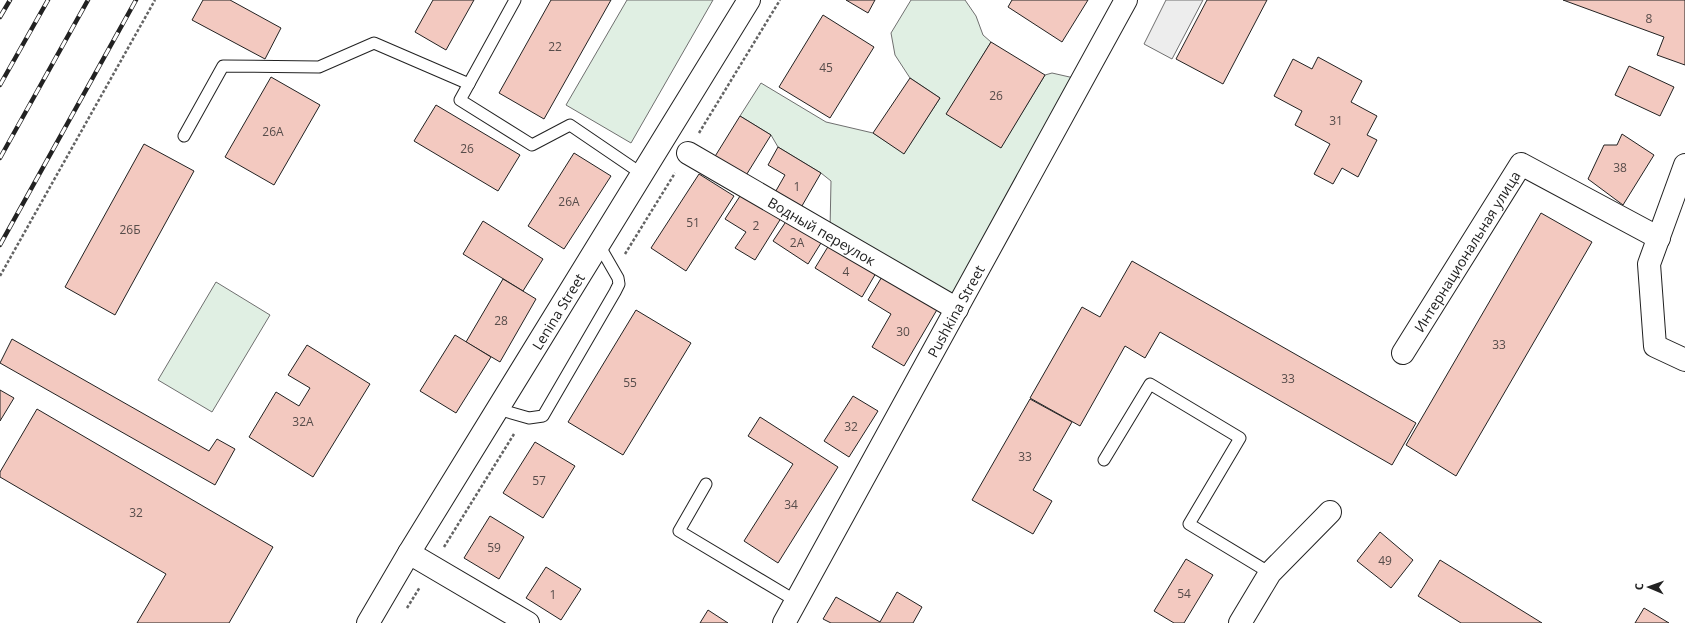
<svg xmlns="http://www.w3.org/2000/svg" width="1685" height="623" font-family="'Open Sans',sans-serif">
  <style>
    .green { fill: #e0efe3; stroke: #6f6f6f }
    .parking { fill: #ededed; stroke: #6f6f6f }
    .building { fill: #f3c9c0; stroke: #222 }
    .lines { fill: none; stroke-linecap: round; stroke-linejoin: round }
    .service-casing { stroke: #222; stroke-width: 13 }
    .minor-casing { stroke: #222; stroke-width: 24 }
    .secondary-casing { stroke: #222; stroke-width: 24 }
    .path { stroke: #646464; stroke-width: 2.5; stroke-dasharray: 3 2; stroke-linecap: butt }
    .service { stroke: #fff; stroke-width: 11 }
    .minor { stroke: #fff; stroke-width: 22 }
    .secondary { stroke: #fff; stroke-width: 22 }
    .rail-casing { stroke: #222; stroke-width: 4.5 }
    .rail { stroke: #fff; stroke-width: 3; stroke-dasharray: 9; stroke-linecap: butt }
    .labels { text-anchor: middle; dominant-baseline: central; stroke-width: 3; stroke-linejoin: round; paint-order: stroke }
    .number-label { font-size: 12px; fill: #564c4a }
    .street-label { font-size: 14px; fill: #222; stroke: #fff }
  </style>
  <rect width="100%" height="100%" fill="#fff"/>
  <g class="green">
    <path d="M627 0H713L631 143 566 105Z"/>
    <path d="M911 0H965L976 16 983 35 991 42 947 114 1001 147 1045 75 1052 73 1074 78 954 304 830 230 831 181 821 173 778 147 771 135 740 116 761 83 826 122 873 133 904 153 940 98 910 78 895 55 891 33Z"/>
    <path d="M216 282 270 315 212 412 158 380Z"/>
  </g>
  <path class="parking" d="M1166 0H1203L1172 59 1144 44Z"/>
  <g class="building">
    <path d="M203 0H230L281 28 265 59 192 20Z"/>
    <path d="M433 0H474L446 50 415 32Z"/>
    <path d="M551 0H611L544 119 499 93Z"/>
    <path d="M846 0H875L868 13Z"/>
    <path d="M1012 0H1088L1062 42 1008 7Z"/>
    <path d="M1207 0H1267L1223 84 1176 59Z"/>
    <path d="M1563 0H1685V65L1657 55 1664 37Z"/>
    <path d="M823 15 874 47 830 118 779 87Z"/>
    <path d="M991 42 1045 75 1001 148 946 114Z"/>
    <path d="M1318 57 1362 81 1351 102 1377 116 1367 135 1377 140 1358 177 1342 168 1333 184 1314 174 1330 144 1295 125 1302 111 1274 96 1293 59 1312 69Z"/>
    <path d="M1629 66 1674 87 1660 116 1615 95Z"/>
    <path d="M271 77 320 105 274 185 225 157Z"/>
    <path d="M910 78 940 98 904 154 873 133Z"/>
    <path d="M436 105 520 155 498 191 414 141Z"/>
    <path d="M740 116 771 135 745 177 714 158Z"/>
    <path d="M1622 134 1654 155 1623 205 1588 179 1604 145H1617Z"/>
    <path d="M144 144 194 171 115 315 65 287Z"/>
    <path d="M778 147 821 173 799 211 773 196 785 175 768 165Z"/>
    <path d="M574 153 611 176 564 249 528 226Z"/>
    <path d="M699 174 734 196 686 271 651 248Z"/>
    <path d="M744 190 783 215 755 260 735 248 746 232 725 219Z"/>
    <path d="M1541 213 1592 242 1456 476 1406 445Z"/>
    <path d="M787 220 821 243 808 264 773 241Z"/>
    <path d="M483 221 543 259 523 291 463 254Z"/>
    <path d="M829 245 876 273 862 297 815 268Z"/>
    <path d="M1132 261 1416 423 1392 465 1160 332 1145 358 1125 346 1080 426 1030 398 1082 307 1100 317Z"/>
    <path d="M883 275 938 308 904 366 872 347 891 314 868 300Z"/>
    <path d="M503 279 536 299 500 362 466 342Z"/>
    <path d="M636 310 691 343 623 455 568 422Z"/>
    <path d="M455 335 491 357 456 413 420 391Z"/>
    <path d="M12 339 209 451 217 439 235 449 215 485 0 363Z"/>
    <path d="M307 345 370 384 313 477 249 437 276 392 299 406 310 388 288 375Z"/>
    <path d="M0 390 14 398 0 421Z"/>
    <path d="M853 396 878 411 849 457 824 441Z"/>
    <path d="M1030 399 1072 422 1033 490 1052 501 1033 534 972 500Z"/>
    <path d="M37 409 273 547 229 623H137L166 574 0 477V472Z"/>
    <path d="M760 417 838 467 778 563 744 541 793 464 748 436Z"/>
    <path d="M535 442 575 466 543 518 503 493Z"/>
    <path d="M490 516 524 537 499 579 464 558Z"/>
    <path d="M1380 532 1413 560 1391 588 1357 561Z"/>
    <path d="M1186 559 1213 575 1184 623H1174L1154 611Z"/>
    <path d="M1440 560 1542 623H1461L1418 596Z"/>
    <path d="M546 567 581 589 561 620 526 598Z"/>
    <path d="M897 592 922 607 913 623H831L823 619 836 597 880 622Z"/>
    <path d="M1644 608 1669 623H1635Z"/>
    <path d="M708 610 728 623H700Z"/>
  </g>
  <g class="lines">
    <g class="service-casing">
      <g id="service">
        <path d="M515 0 460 100 532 145 570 125 642 174"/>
        <path d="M184 136 223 66 319 67 374 43 469 84"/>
        <path d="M498 409 529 418 543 416 615 292 619 284 618 278 599 245"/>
        <path d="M1104 460 1150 384 1240 438 1189 524 1270 573"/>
        <path d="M706 484 679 531 796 601"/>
      </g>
    </g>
    <g class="minor-casing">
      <g id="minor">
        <path id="s1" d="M688 153 957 309"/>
        <path d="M1685 165 1649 264 1655 346 1685 360"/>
        <path id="s2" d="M1403 353 1521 164 1659 238"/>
        <path d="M409 553 528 623"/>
        <path id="s3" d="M368 623 409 553 749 0"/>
        <path d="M1240 623 1270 573 1330 512"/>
      </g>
    </g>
    <g class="secondary-casing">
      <g id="secondary">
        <path id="s4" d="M784 623 1126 0"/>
      </g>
    </g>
    <g class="path">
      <path d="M699 133 780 0"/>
      <path d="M625 254 675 173"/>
      <path d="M0 276 155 0"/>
      <path d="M444 547 514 434"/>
      <path d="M407 608 420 587"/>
    </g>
    <use href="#service" class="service"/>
    <use href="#minor" class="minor"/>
    <use href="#secondary" class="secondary"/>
    <g class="rail-casing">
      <g id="rail">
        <path d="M0 17 10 0"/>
        <path d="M0 85 48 0"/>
        <path d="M0 158 88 0"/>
        <path d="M0 245 136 0"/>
      </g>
    </g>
    <use href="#rail" class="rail"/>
  </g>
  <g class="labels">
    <g class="number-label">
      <text x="1649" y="18">8</text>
      <text x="555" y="46">22</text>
      <text x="826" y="67">45</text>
      <text x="996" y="95">26</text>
      <text x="1336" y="120">31</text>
      <text x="273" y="131">26А</text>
      <text x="467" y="148">26</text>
      <text x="1620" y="167">38</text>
      <text x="797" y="186">1</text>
      <text x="569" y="201">26А</text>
      <text x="693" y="222">51</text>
      <text x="756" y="225">2</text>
      <text x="130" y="229">26Б</text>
      <text x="797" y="242">2А</text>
      <text x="846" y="271">4</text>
      <text x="501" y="320">28</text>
      <text x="903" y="331">30</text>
      <text x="1499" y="344">33</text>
      <text x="1288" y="378">33</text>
      <text x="630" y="382">55</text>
      <text x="303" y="421">32А</text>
      <text x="851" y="426">32</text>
      <text x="1025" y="456">33</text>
      <text x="539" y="480">57</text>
      <text x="791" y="504">34</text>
      <text x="136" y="512">32</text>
      <text x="494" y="547">59</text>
      <text x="1385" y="560">49</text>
      <text x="1184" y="593">54</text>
      <text x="553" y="594">1</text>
    </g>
    <g class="street-label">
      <text stroke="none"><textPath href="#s1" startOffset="155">Водный переулок</textPath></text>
      <text stroke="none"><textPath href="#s2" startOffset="120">Интернациональная улица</textPath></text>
      <text stroke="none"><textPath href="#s3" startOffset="365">Lenina Street</textPath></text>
      <text stroke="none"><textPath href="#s4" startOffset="356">Pushkina Street</textPath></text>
    </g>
  </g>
  <g transform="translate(1649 587) rotate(272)" stroke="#ffffff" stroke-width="3" paint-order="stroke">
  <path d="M0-3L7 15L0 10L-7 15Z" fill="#222222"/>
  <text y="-6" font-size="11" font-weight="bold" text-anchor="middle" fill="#222222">С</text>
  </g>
</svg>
